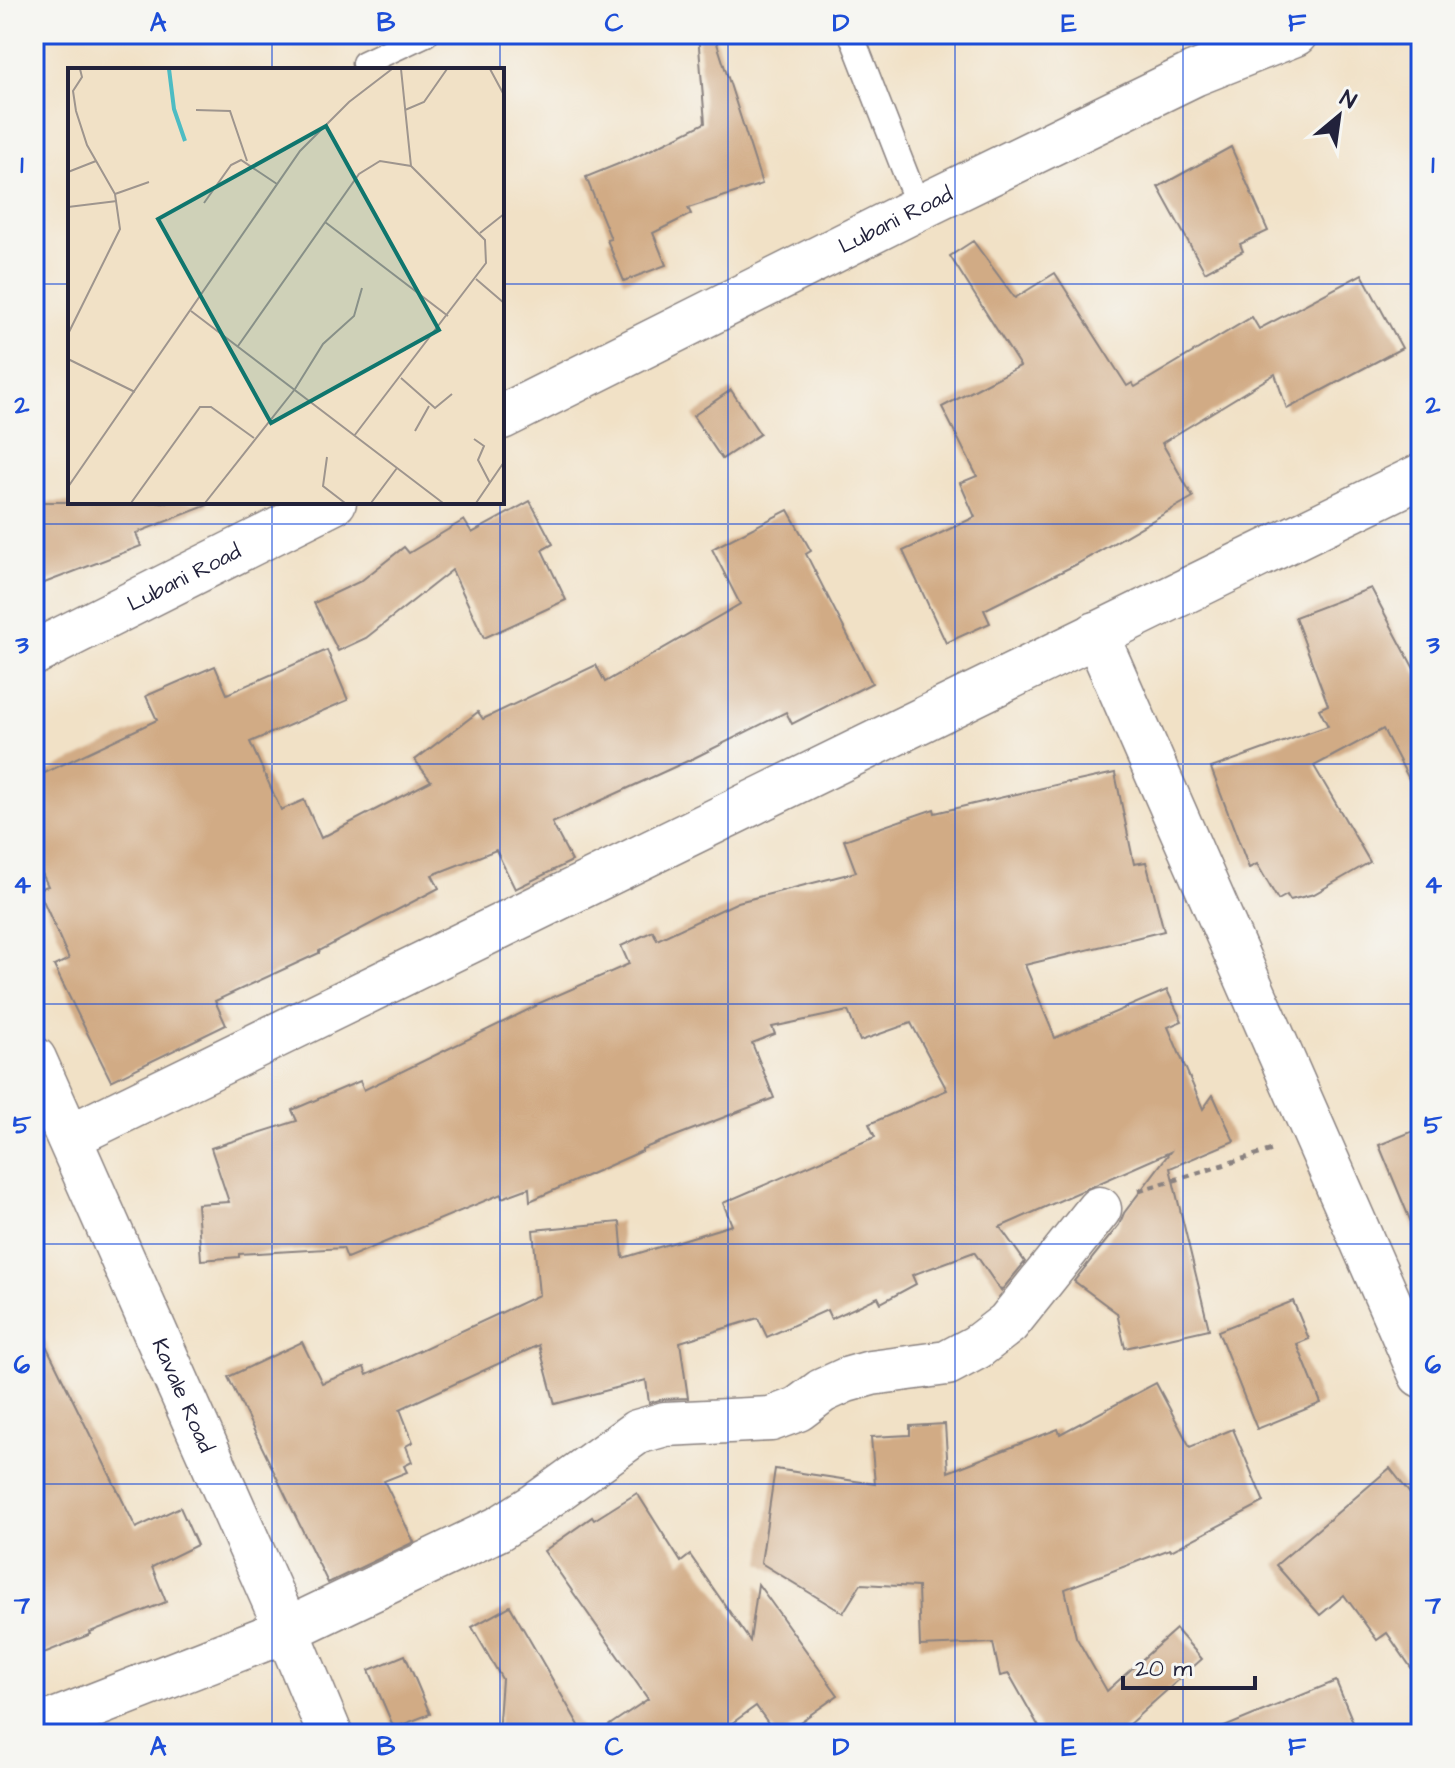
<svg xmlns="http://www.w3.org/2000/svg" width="1455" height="1768" font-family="'Architects Daughter',sans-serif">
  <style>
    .building { fill: #d1ab85 }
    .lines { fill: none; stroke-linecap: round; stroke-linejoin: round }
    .service-casing { stroke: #8a8280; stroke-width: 27 }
    .minor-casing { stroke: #8a8280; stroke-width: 47 }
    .tertiary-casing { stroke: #8a8280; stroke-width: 47 }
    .path { stroke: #8a8280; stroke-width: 5; stroke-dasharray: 6 6; stroke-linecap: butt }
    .service { stroke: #fff; stroke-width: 24 }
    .minor { stroke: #fff; stroke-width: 44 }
    .tertiary { stroke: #fff; stroke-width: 44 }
    .grid { fill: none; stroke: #1d4ed8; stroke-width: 2; stroke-opacity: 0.55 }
    .labels { text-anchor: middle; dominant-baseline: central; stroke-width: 6; stroke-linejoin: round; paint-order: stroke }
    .street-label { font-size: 22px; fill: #22223b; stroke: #f6f6f2 }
    .inset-river { fill: none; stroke: #4dbcc3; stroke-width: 4 }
    .inset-road { fill: none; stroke: #9e958e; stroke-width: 2 }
    .view { fill: #0f766e; fill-opacity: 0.15; stroke: #0f766e; stroke-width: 4 }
    .inset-edge { fill: none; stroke: #22223b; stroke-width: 4 }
    .neatline { fill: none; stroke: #1d4ed8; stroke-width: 3 }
    .grid-label { font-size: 26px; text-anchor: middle; font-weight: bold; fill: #1d4ed8 }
  </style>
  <rect width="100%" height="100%" fill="#f6f6f2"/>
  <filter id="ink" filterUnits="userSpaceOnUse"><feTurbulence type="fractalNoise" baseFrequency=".0125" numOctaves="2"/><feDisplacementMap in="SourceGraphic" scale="16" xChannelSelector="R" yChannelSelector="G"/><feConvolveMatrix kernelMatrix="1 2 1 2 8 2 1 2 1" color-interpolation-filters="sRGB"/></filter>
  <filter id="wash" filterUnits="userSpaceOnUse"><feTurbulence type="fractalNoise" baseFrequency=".006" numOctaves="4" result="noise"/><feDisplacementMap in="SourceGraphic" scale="32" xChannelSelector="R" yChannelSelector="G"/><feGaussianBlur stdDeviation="1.8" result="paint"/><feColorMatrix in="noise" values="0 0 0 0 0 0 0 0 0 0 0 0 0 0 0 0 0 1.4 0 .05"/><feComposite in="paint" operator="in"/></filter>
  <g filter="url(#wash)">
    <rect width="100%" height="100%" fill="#f1e1c6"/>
    <g id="blocks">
      <g class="building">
        <path d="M698 34H714L762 184 688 208 691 214 653 233 666 265 624 281 607 240 611 239 586 177 638 156 705 123Z"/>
        <path d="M1231 147 1268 231 1240 244 1243 251 1205 272 1158 187Z"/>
        <path d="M973 241 1015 298 1055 273 1127 386 1132 383 1135 387 1252 317 1259 329 1362 274 1402 348 1287 409 1275 374 1162 443 1193 497 1077 564 984 610 990 623 946 643 903 551 975 517 960 483 977 476 942 407 1020 366 950 256Z"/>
        <path d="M731 390 760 434 722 459 693 416Z"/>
        <path d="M530 501 553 544 542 550 566 600 484 638 452 570 366 638 338 651 314 603 361 581 404 547 409 553 464 520 472 533Z"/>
        <path d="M34 502H207L208 505 136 533 141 546 34 587Z"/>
        <path d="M788 510 811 551 806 554 872 683 792 724 786 712 694 758 552 823 572 861 515 889 496 850 432 875 439 888 319 951V953L215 1001 226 1025 111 1081 54 966 69 959 38 889 48 886 34 856V778L157 720 146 696 215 666 227 694 327 650 348 700 250 742 281 810 304 800 321 838 431 781 415 760 478 712 483 719 596 665 605 682 740 604 712 549Z"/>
        <path d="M1371 588 1421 682V802L1383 729 1314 766 1370 862 1314 894 1290 900 1287 895 1278 900 1257 864 1249 868 1211 768 1328 726 1319 709 1328 705 1295 617Z"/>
        <path d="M1115 773 1134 864 1146 862 1164 931 1025 965 1055 1038 1167 990 1182 1021 1168 1027 1203 1109 1213 1095 1234 1141 1170 1168 1209 1329 1125 1348 1117 1313 1074 1281 1119 1225 1124 1213 1170 1152 1000 1227 1025 1262 1001 1291 974 1252 912 1275 916 1284 881 1303 878 1297 831 1319 827 1310 767 1337 758 1318 680 1342 688 1398 663 1399 649 1403 646 1380 555 1404 539 1345 400 1409 413 1442 406 1446 412 1462 404 1466 407 1472 384 1481 414 1542 328 1583 228 1377 302 1342 322 1383 364 1367 367 1375 539 1295 533 1230 620 1222 623 1258 732 1225 723 1203 875 1137 869 1124 947 1090 911 1023 860 1041 848 1011 772 1027 775 1034 752 1043 774 1098 642 1149V1151L530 1201 529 1188 502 1198 501 1194 347 1258 343 1248 239 1254V1257L201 1260 197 1204 229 1202 211 1148 297 1121 292 1110 360 1081 364 1090 536 1006 535 1005 629 964 621 946 653 931 657 940 738 902 856 872 844 840 934 809 935 813 1068 782 1069 783Z"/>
        <path d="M1421 1128V1244H1420L1379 1145Z"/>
        <path d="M1293 1301 1309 1339 1297 1344 1321 1403 1257 1429 1218 1331Z"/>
        <path d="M34 1321 136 1528 180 1507 197 1545 152 1567 166 1602 90 1632 91 1634 34 1657Z"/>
        <path d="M1156 1383 1190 1447 1233 1429 1264 1502 1171 1551 1170 1549 1065 1589 1076 1637 1107 1691 1176 1629 1202 1659 1118 1734H1043L1009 1674 1000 1676 993 1643 920 1646 918 1587 861 1584 843 1613 761 1563 775 1469 875 1484 871 1437 910 1435V1426L945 1424 948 1472 1058 1429 1060 1434Z"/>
        <path d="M1390 1468 1421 1508V1682L1387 1633 1377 1640 1344 1595 1320 1615 1276 1565Z"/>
        <path d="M637 1493 681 1562 690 1555 750 1641 758 1584 838 1695 783 1734H776L756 1706 717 1734H596L648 1699 544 1551 592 1517 594 1520Z"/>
        <path d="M510 1606 584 1734H498L502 1679 472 1627Z"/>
        <path d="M405 1655 430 1714 394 1728 369 1670Z"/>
        <path d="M1336 1681 1358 1734H1210V1733Z"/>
      </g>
    </g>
  </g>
  <g filter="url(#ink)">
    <use href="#blocks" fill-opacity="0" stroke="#8a8280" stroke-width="2"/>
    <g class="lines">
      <g class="service-casing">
        <g id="service">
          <path d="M851 34 919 208"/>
          <path d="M364 63 426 34"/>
        </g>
      </g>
      <g class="minor-casing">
        <g id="minor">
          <path d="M1096 634 1421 1375"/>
          <path d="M69 1137 1421 476"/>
          <path d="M34 1729 287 1630 498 1529 536 1505 637 1432 665 1424 771 1419 798 1409 822 1391 846 1380 871 1373 947 1363 977 1347 1008 1323 1099 1209"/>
        </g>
      </g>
      <g class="tertiary-casing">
        <g id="tertiary">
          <path id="s1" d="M502 417 919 208 1194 74 1295 34"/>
          <path id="s2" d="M34 653 334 502"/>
          <path id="s3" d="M34 1059 287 1630 330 1734"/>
        </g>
      </g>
      <path class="path" d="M1139 1191 1275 1149"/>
      <use href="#service" class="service"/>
      <use href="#minor" class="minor"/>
      <use href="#tertiary" class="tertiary"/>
    </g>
  </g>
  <path class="grid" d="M272 34V70M500 34V70M728 34V1734M955 34V1734M1183 34V1734M34 284H70M502 284H1421M272 502V1734M500 502V1734M34 524H1421M34 764H1421M34 1004H1421M34 1244H1421M34 1484H1421"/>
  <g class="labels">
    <g class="street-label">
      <text stroke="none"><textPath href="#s1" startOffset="440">Lubani Road</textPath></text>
      <text stroke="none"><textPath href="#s2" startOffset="168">Lubani Road</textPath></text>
      <text stroke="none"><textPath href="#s3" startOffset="368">Kavale Road</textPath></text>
    </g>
  </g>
  <g transform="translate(68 68)">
    <rect width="436" height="436" fill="#f1e1c6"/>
    <path class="inset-river" d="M101 1 106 41 117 73"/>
    <path class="inset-road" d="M333 1 343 98M422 1 436 27M128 42 162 43 179 93M337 42 356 34 379 1M0 104 28 93M47 126 81 114M136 135 163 97 173 92 209 116M0 139 49 133M257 154 380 248M412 165 436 146M408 211 436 235M123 243 375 435M0 266 52 161 47 126 19 77 8 43 5 23 14 9 12 1M170 278 291 106 312 93 343 98 417 172 418 195 286 368M0 291 67 324M333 310 367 340 384 326M347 363 361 338M406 371 416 378 410 392 422 415M259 389 255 418 277 435M0 419 232 83 281 34 324 1M63 435 132 339H143L186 370M137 435 227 321 255 276 286 248 294 220M303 435 329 400M408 435 436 394"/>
    <path class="view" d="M258 58 371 262 203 355 90 151Z"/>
    <rect width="436" height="436" class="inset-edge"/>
  </g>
  <rect width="1455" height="1768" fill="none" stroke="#f6f6f2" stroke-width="88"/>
  <g transform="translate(1339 116) rotate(29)" stroke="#f6f6f2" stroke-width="6" paint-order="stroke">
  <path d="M0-6L14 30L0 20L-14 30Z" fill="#22223b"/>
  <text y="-12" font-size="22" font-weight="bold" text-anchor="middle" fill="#22223b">N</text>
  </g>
  <path d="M1123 1676v12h132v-12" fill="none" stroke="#22223b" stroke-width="4"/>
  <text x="1135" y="1676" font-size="24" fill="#22223b" stroke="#f6f6f2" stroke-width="6" paint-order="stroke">20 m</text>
  <rect x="44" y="44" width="1367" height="1680" class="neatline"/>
  <g class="grid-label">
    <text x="158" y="31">A</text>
    <text x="386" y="31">B</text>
    <text x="614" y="31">C</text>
    <text x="841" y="31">D</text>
    <text x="1069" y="31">E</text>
    <text x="1297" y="31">F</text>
    <text x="22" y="173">1</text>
    <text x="1433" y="173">1</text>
    <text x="22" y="413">2</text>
    <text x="1433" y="413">2</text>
    <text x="22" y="653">3</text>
    <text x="1433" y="653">3</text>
    <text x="22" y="893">4</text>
    <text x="1433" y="893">4</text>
    <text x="22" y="1133">5</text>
    <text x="1433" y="1133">5</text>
    <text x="22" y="1373">6</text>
    <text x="1433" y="1373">6</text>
    <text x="22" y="1613">7</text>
    <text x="1433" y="1613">7</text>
    <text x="158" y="1755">A</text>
    <text x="386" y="1755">B</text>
    <text x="614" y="1755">C</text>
    <text x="841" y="1755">D</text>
    <text x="1069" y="1755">E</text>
    <text x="1297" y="1755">F</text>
  </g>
</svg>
